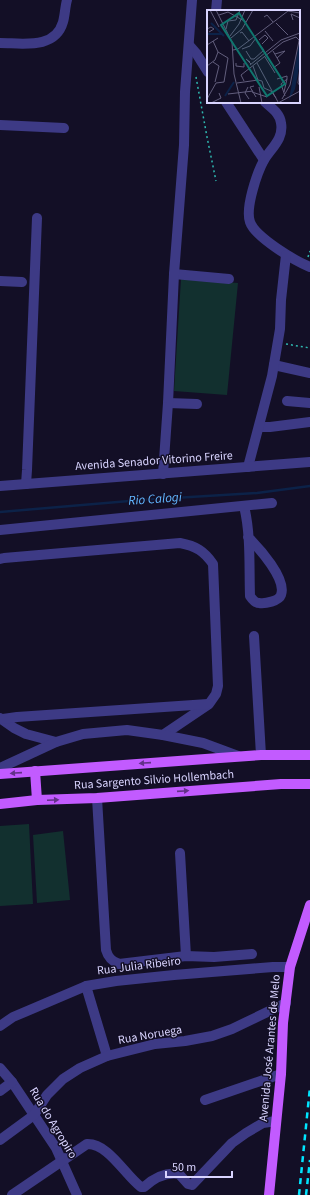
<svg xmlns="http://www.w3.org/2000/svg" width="310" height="1195" font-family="'Source Sans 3',sans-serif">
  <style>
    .green { fill: #12302f }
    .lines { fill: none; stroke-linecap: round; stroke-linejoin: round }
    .stream { stroke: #0c2248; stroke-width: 2.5 }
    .path { stroke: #2fb8b0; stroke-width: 1.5; stroke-dasharray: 2 3; stroke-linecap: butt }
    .minor { stroke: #3d3a85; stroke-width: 10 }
    .major { stroke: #c25bff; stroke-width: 10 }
    .rail { stroke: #00e5ff; stroke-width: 2.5; stroke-dasharray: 6 5; stroke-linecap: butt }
    .oneway { fill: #623188 }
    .labels { text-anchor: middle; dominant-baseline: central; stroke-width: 3; stroke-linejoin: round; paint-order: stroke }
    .street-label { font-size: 12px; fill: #d9d4ff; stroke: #130f26 }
    .water-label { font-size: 13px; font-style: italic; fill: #62b6ff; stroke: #130f26 }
    .inset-river { fill: none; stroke: #0c2248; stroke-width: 2 }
    .inset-road { fill: none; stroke: #625e7d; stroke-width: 1 }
    .view { fill: #0f766e; fill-opacity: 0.15; stroke: #0f766e; stroke-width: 2 }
    .inset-edge { fill: none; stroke: #d9d4ff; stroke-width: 2 }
  </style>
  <rect width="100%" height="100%" fill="#130f26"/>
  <g class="green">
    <path d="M181 279 238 283 227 395 174 391Z"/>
    <path d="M29 824 33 904 0 906V826Z"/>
    <path d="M63 831 70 900 37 903 33 835Z"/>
  </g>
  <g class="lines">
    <path class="stream" d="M0 512 141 500 257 493 310 486"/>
    <g class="path">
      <path d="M196 77 207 137 216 181"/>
      <path d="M308 257 310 251"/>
      <path d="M286 344 310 348"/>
    </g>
    <g class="minor">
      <path d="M216 11 217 0"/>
      <path d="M0 43C22 43 55 50 63 22 65 15 65 7 67 0"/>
      <path d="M189 45 196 53 208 72"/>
      <path d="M226 102 264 160"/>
      <path d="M265 102C271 108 280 113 281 123 284 139 271 148 264 160 257 173 245 208 250 222 255 237 295 261 310 267"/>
      <path d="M0 125 64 128"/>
      <path d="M174 274 229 279"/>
      <path d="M0 281 22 282"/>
      <path d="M274 365 310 373"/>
      <path d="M287 401 310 403"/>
      <path d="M168 403 197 404"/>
      <path d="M259 427H270L310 422"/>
      <path d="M248 467 272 376 280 329 281 300 286 255"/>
      <path d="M163 474 168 403 174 274 184 145 185 92 192 0"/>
      <path d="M26 484 27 470 37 218"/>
      <path d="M0 486 310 462"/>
      <path d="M244 506C251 535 249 566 250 596 252 599 255 603 259 603 265 604 279 601 281 595 287 579 259 548 248 537"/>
      <path d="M0 530 272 503"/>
      <path d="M0 559 4 558 180 543C196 546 204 551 213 564L218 686 216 694 209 704 163 735"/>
      <path d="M254 636 261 755"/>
      <path d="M0 718 14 728 26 734 56 742"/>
      <path d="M3 719 17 717 208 704"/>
      <path d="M0 768 56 742 83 734 127 730 163 735 203 743 238 756"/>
      <path d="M97 798 106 950C108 957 111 961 119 964L186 956 214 957 252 954"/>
      <path d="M180 853 186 956"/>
      <path d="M86 986 107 1056"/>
      <path d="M0 1026 13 1017 86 986 116 981 174 975 273 967H290"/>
      <path d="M0 1068 12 1082 56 1148 77 1195"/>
      <path d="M0 1091 12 1082"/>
      <path d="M205 1100 281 1074"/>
      <path d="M0 1140 34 1115 47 1095 63 1079 80 1068 107 1056 155 1044 185 1041 212 1036 232 1029 286 1003"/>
      <path d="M12 1195 87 1144C108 1143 125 1175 141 1187H144C153 1179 166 1172 179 1174L188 1184 192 1185 232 1143 246 1133 263 1123 276 1121"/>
    </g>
    <g class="major">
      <path d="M35 771 37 800"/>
      <path d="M0 774 261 755H310"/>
      <path d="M0 804 37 800 97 798 281 784H310"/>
      <path d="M269 1195 281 1074 283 1023 290 967 310 905"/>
    </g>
    <g class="rail">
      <path d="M299 1195 310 1087"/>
      <path d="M306 1195 310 1160"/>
    </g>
  </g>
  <defs><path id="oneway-solid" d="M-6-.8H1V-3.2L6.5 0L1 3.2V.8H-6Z"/></defs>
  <g class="oneway">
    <use href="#oneway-solid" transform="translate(145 763) rotate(176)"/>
    <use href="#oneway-solid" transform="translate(16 773) rotate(176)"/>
    <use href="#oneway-solid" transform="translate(183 791) rotate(-4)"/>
    <use href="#oneway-solid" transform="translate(53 800) rotate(-2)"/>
  </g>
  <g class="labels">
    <g class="street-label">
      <text transform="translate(154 461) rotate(-4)">Avenida Senador Vitorino Freire</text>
      <text transform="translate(154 780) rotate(-4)">Rua Sargento Silvio Hollembach</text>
      <text transform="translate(139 966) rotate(-7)">Rua Julia Ribeiro</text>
      <text transform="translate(150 1035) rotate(-10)">Rua Noruega</text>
      <text transform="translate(270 1048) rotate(-85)">Avenida José Arantes de Melo</text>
      <text transform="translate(53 1123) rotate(59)">Rua do Agropiro</text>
    </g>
    <g class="water-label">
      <text transform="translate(155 499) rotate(-4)">Rio Calogi</text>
    </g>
  </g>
  <g transform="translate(207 10)">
    <rect width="93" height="93" fill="#130f26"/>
    <path d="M93 27V53L88 79 82 90Z" fill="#0c2248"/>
    <path class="inset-river" d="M4 13 17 26M0 24H15M18 86 27 72"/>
    <path class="inset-road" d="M3 0 12 17M9 0 25 32 27 64 34 93M12 5 21 2 39 12M57 7 60 5 66 12M86 10 84 4 93 8M69 13 81 25M0 19 4 17 7 19 2 22M19 19 21 11 29 10 33 0M58 21 66 31M33 23 35 22 42 31M23 26 32 14 38 0M24 28 35 19 46 0M52 30 58 25 61 28 55 34M0 35 11 28M35 39 43 36 49 28M26 40 31 39 81 1 93 3M39 41 44 49H47L57 40 50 32M66 41 73 53 66 58M68 44 78 41 70 48M58 47 68 63M6 52 12 56 8 72M43 52 39 49 44 54M29 53V56L37 57V53M50 53 71 92M43 55 74 30 93 23M0 56 8 50 11 42M46 56 51 70M93 57 91 73 93 76M70 69 80 66V69L74 74 78 86M51 70 55 71 57 78 64 81 69 88M37 71 34 65 76 32 89 27 92 30M30 73 51 70M47 76 43 77 49 87M41 77 38 83 42 89M52 77 55 93M45 82 60 87M77 82 80 69M21 84 46 81M0 89 9 73 17 72 21 48 11 42 6 31M75 89 83 75 93 26M4 93 14 88 12 83M71 93 93 81"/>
    <path class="view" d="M32 3 78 74 60 86 14 15Z"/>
    <rect width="93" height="93" class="inset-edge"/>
  </g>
  <path d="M166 1171v6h66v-6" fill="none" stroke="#d9d4ff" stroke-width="2"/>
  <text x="172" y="1171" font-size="12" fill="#d9d4ff" stroke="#130f26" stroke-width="3" paint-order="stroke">50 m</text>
</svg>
